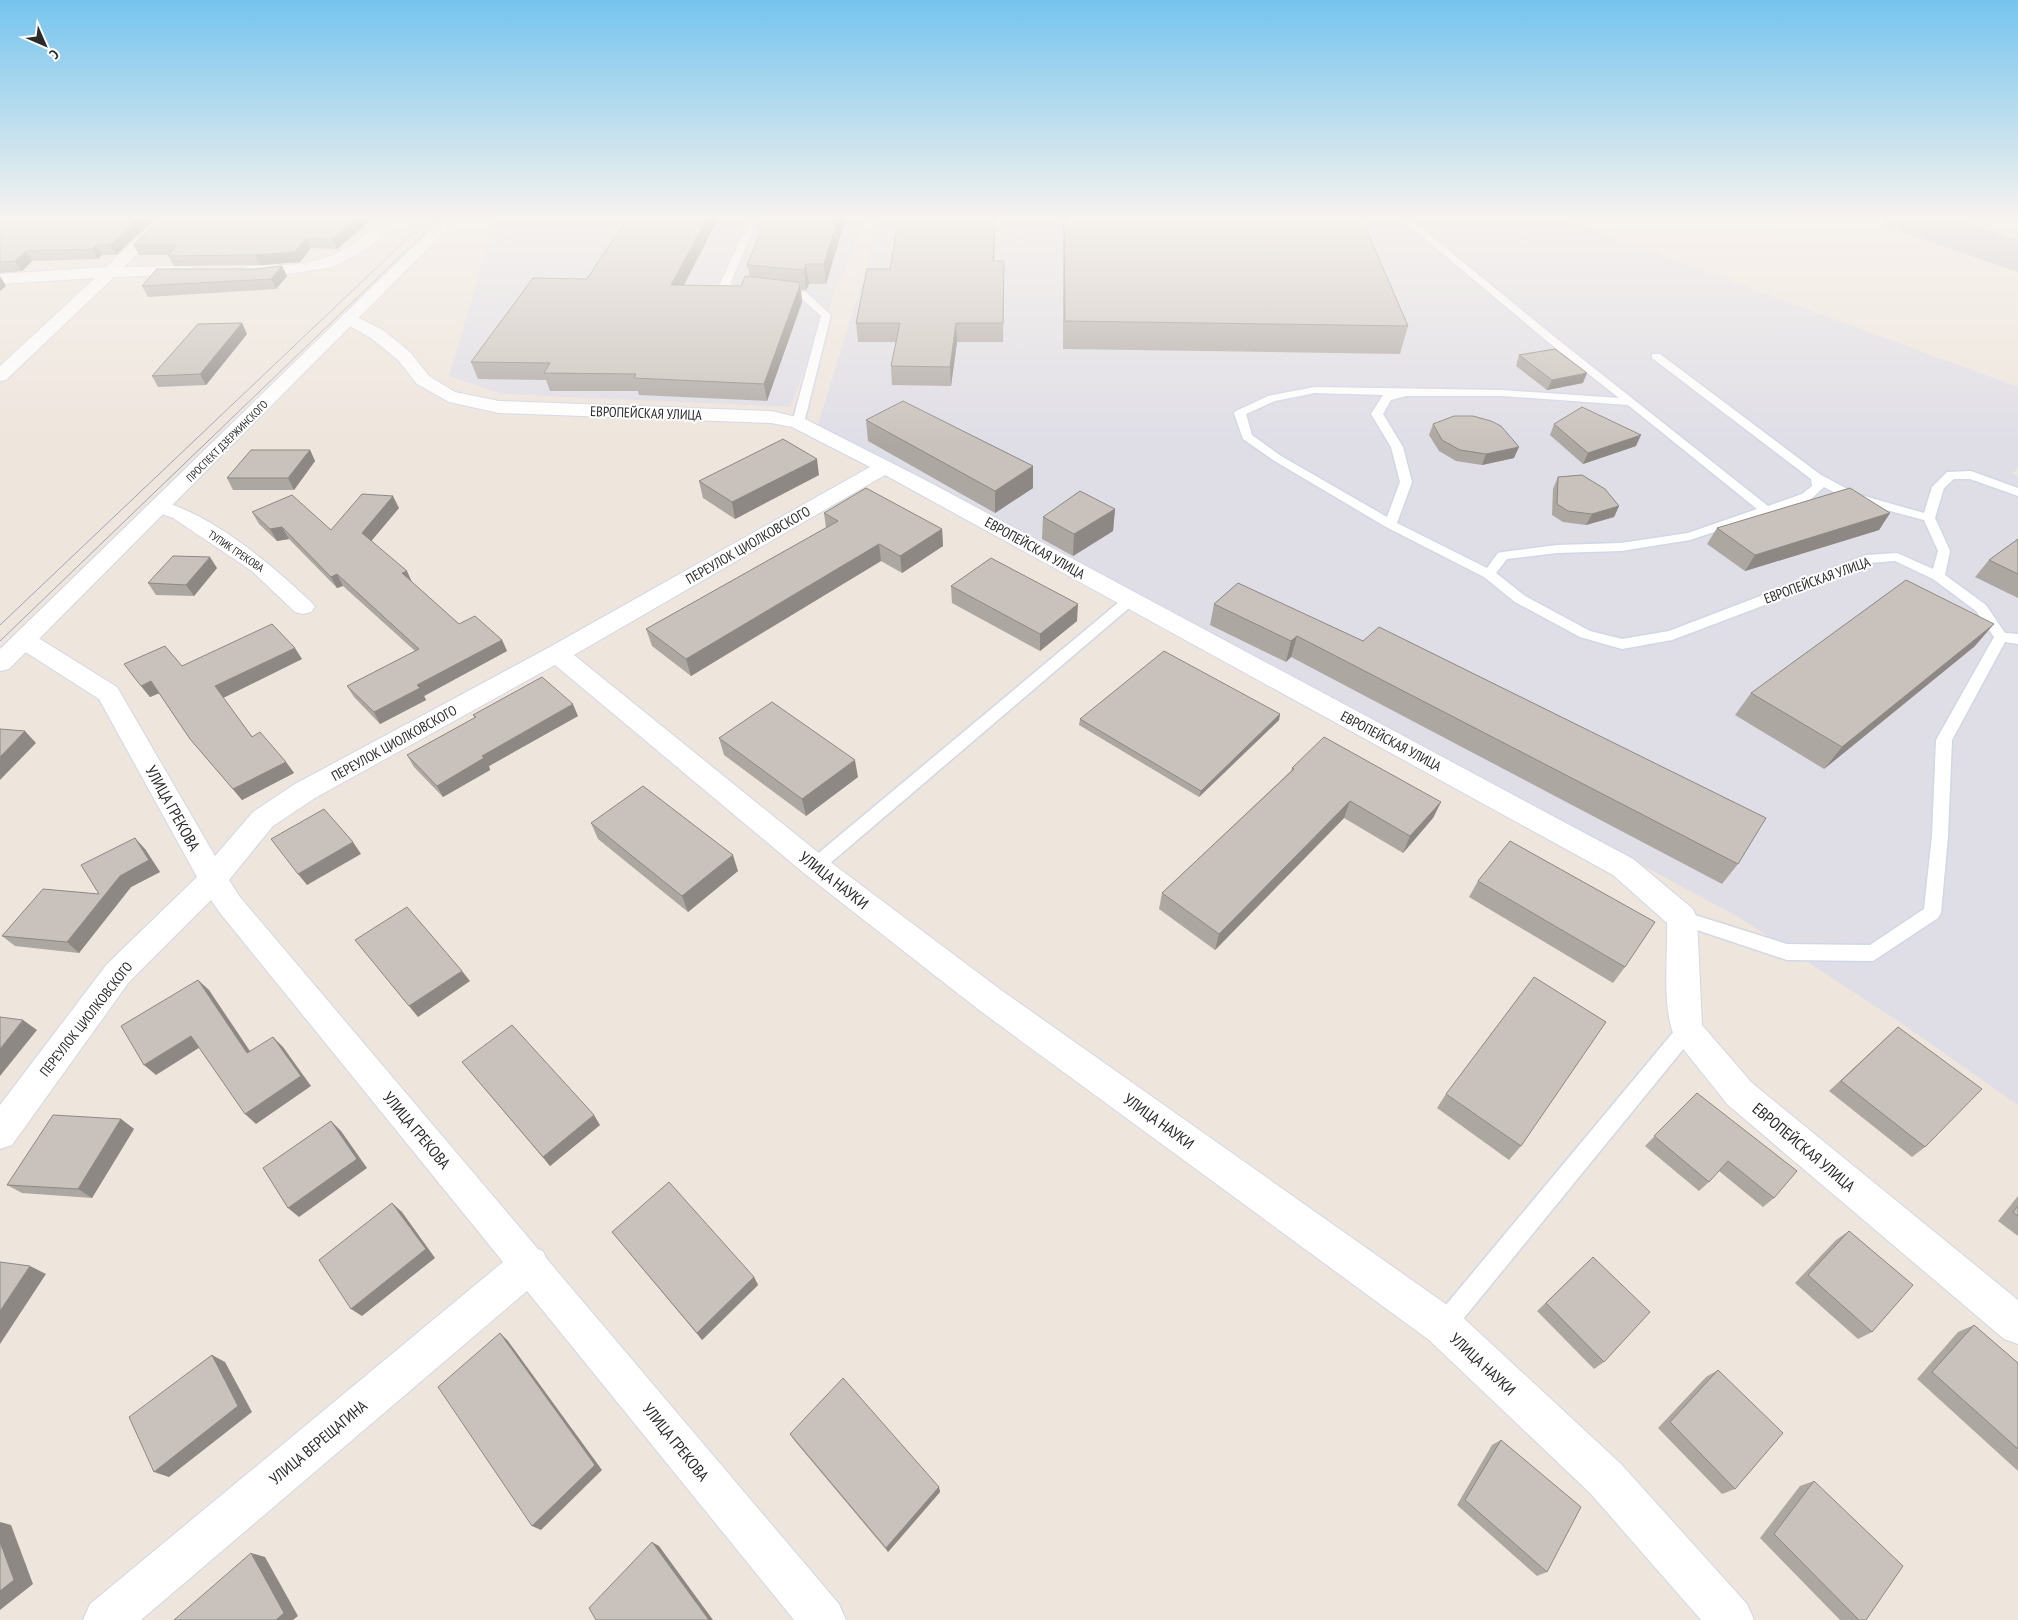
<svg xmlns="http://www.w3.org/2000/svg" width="2018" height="1620" font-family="'PT Sans Narrow',sans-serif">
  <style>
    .industrial { fill: #dfdde6 }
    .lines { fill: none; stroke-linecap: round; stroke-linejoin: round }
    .taxiway { fill: #c6c4ca; fill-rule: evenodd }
    .service-casing { stroke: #d1d7e5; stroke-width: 3 }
    .minor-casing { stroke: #d1d7e5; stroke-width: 2 }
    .secondary-casing { stroke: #d1d7e5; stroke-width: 2 }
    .service { fill: #fff; fill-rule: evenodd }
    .minor { fill: #fff; fill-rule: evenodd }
    .secondary { fill: #fff; fill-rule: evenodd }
    .tram { stroke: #9ea4b7; stroke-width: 1 }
    .wall { fill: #ada7a2 }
    .shaded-wall { fill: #8d8884 }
    .building { fill: #c9c2bc; stroke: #8d8884 }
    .labels { text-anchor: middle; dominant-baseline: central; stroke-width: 4; stroke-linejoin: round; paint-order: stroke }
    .far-street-label { font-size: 11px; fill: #2b2b2b; stroke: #fff }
    .street-label { font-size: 14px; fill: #2b2b2b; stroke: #fff }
    .near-street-label { font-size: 16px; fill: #2b2b2b; stroke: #fff }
  </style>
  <rect width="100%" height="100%" fill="#eee5dc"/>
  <g class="industrial">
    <path d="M496 217H865L790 407 502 394 449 376Z"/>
    <path d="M882 217H1557L2018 387V468L2012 474 2018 476V1105L1901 1023 1740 918 1146 597 817 428Z"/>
  </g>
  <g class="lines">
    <path class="taxiway" d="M1880 217H1951L2018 240V272L1887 227Z"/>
    <g class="service-casing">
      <g id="service">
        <path d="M751 217H759L730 284 749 288 744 291 721 288 719 286Z"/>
        <path d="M1399 217H1408L1556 338 1768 506 1802 494 1812 486 1811 479 1652 358V354H1660L1821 475 1857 494 1924 513 1932 487 1947 472 1971 471 2018 488V496L1970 479H1954L1944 488 1935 518 1950 551 1945 575 1986 605 2005 633 2018 634V644L2005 642 1952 740 1948 836 1941 913 1938 918 1873 961 1787 960 1676 923 1673 918 1676 913 1682 911 1787 944 1870 945 1924 909 1932 836 1936 740 1994 637 1976 611 1933 579 1895 561 1869 563 1836 578 1672 640 1622 649 1580 637 1515 602 1484 577 1386 527 1273 460 1243 439 1234 413 1236 411 1268 396 1315 387 1502 390 1619 398 1548 342ZM1315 393 1383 395 1371 414 1391 447 1400 482 1387 517 1281 456 1252 435 1246 414 1275 401ZM1406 396H1502L1628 405 1757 509 1688 533 1621 543 1557 545 1503 552 1498 553 1487 568 1397 523 1412 482 1403 447 1383 414 1391 400ZM1824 487 1849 500 1924 520 1938 551 1933 569 1897 553 1867 555 1669 631 1622 639 1590 631 1525 596 1496 573 1507 559 1557 553 1621 551 1690 540 1810 500Z"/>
        <path d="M781 289 806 292 831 315 804 423 798 426 792 423 821 316 800 297 778 294 776 292Z"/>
        <path d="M1130 596 1135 597 1137 600 1135 603 821 871 815 873 809 871 807 866 809 861 1125 597Z"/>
        <path d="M1687 1022 1694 1024 1697 1030 1694 1036 1451 1334 1443 1337 1435 1334 1432 1326 1435 1318 1680 1024Z"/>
      </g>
    </g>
    <g class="minor-casing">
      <g id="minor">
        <path d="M159 217H175L124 267 191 266 199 271 197 274 114 277 6 380 0 381V366L95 278 0 284V274L106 267Z"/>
        <path d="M388 217H404L367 249 333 267 282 275 247 276 239 271 247 266C318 265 333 263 388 217Z"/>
        <path d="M349 313 383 330 410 352 429 376 455 392 499 401 771 411 805 419 929 482 1633 859 1693 909 1697 918 1702 1025 1752 1083 2018 1300V1344L2004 1339 1728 1105 1676 1040C1661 1010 1668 957 1667 923L1613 875 885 475 574 655 825 858 1001 990 1457 1312 1621 1464 1747 1604 1754 1620H1701L1591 1494 1429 1340 979 1010 805 874 555 665 315 798 273 826 229 880 240 897 538 1249 543 1251 546 1258 839 1604 846 1620H794L527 1291 141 1620H83L90 1604 503 1262 220 913 211 900 129 982 12 1145 0 1149V1105L107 964 197 877 99 699 16 646 12 640 16 634 24 632 32 634 117 687 215 856 253 812 295 784 548 648 870 467 792 427 771 423 499 413 449 402 417 384 398 360 371 338 343 322 341 318 343 314Z"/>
        <path d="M160 501C212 514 272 565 311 602L315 607 311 612 303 614 295 612 252 571 173 518 153 511 150 507 153 503Z"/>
      </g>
    </g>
    <g class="secondary-casing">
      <path id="secondary" d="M444 217H459L9 669 0 671V649Z"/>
    </g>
    <use href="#service" class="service"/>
    <use href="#minor" class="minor"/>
    <use href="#secondary" class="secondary"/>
    <g class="tram">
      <path d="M0 625 430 217"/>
      <path d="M0 641 441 217"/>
    </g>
  </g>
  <g class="wall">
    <path d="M0 217H157L116 255H102L98 259 32 261 22 271 0 273Z"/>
    <path d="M375 217 337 249 311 248 300 262 260 265 174 266 168 256 169 255H139L133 245Z"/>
    <path d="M719 217 684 285 741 286 750 277 747 265 846 217 826 284H809L806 290H801L802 302 767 401 639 395 638 391H550L546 380 478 379 471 362 587 279Z"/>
    <path d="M899 217H995L994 261H1004L1003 342H957L951 386 892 385 891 366 896 342H858L856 323 890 269Z"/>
    <path d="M1063 217H1361L1408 326 1400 354 1063 349Z"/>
    <path d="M282 266 287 276 276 289 148 297 142 286 255 269Z"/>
    <path d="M247 334 206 385 158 387 152 376Z"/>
    <path d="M1519 355 1583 383 1547 390 1516 366Z"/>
    <path d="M866 420 1033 488 995 513 868 441Z"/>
    <path d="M1433 424 1514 458 1482 465 1456 461 1439 451 1429 435Z"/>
    <path d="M1554 424 1636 446 1583 464 1550 435Z"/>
    <path d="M310 450 315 461 294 490H233L227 478Z"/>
    <path d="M819 475 735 519 703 498 699 481Z"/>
    <path d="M1558 477 1619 506 1614 517 1586 525 1563 522 1552 515 1553 489Z"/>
    <path d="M399 508 371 541 412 582 459 624 502 640 507 651 424 696 426 700 380 724 354 697 347 686 415 651 343 586 337 588 289 539 277 541 259 524 252 512 331 530Z"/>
    <path d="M1115 509 1113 531 1073 556 1042 539 1043 517Z"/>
    <path d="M824 513 942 529 943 546 902 573 881 561 691 676 652 646 646 629 826 528Z"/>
    <path d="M1890 513 1879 530 1745 571 1707 544 1717 528Z"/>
    <path d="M2018 539V598L1975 577 1989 560Z"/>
    <path d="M217 568 194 596 156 595 148 583Z"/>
    <path d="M1238 583 1738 864 1722 884 1291 657 1286 662 1210 625 1214 604Z"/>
    <path d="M951 586 1077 621 1040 651 952 603Z"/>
    <path d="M1975 646 1824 769 1735 715 1751 693Z"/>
    <path d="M302 659 223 698 252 736 286 762 294 773 242 800 190 739 159 693 150 697 124 664 182 666Z"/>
    <path d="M1280 714 1279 720 1199 797 1079 725 1080 719Z"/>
    <path d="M473 715 578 716 489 766 490 770 443 797 414 767 407 755 475 718Z"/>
    <path d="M719 738 858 777 806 816 724 755Z"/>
    <path d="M1292 768 1441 802 1433 818 1403 853 1344 818 1215 950 1159 909 1162 893 1291 771Z"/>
    <path d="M591 823 738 871 688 912 598 839Z"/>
    <path d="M145 849 160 872 131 887 79 953 15 946 2 936 99 894Z"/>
    <path d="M1478 881 1625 967 1613 983 1469 897Z"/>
    <path d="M1898 1027 1925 1147 1912 1157 1829 1091 1886 1038Z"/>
    <path d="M462 1062 600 1125 550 1166Z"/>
    <path d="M1697 1093 1774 1198 1763 1207 1719 1171 1709 1182 1699 1191 1645 1146Z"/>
    <path d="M1446 1094 1521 1146 1509 1160 1437 1108Z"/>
    <path d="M121 1119 134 1129 92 1198 22 1193 7 1185Z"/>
    <path d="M2018 1196V1236L1998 1221Z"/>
    <path d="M1849 1231 1872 1332 1858 1339 1795 1283 1836 1240Z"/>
    <path d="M612 1232 754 1277 758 1285 702 1340Z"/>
    <path d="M1593 1257 1604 1362 1594 1369 1537 1311Z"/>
    <path d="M1974 1325 2018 1363V1471L1917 1379 1958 1332Z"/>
    <path d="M1718 1370 1735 1489 1722 1494 1658 1428 1706 1377Z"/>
    <path d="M790 1434 939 1487 940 1492 888 1552 794 1440Z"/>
    <path d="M1501 1440 1547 1572 1537 1576 1457 1505 1492 1445Z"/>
    <path d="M1814 1481 1866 1620H1840L1760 1538 1800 1486Z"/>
  </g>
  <g class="shaded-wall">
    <path d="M141 217H157L116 255 110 245Z"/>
    <path d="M359 217H375L337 249 333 239Z"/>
    <path d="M708 217H719L675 302 671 285Z"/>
    <path d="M838 217H846L826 284 824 264Z"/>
    <path d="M995 217 994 279 993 261Z"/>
    <path d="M306 238 311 248 300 262 260 265 255 255Z"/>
    <path d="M96 245 102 255 98 259 92 249Z"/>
    <path d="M26 251 32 261 22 271 15 261Z"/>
    <path d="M806 264 809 284 806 290 804 270Z"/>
    <path d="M282 266 287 276 276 289 271 279Z"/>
    <path d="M0 276 6 286 0 291Z"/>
    <path d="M800 285 802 302 767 401 764 384Z"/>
    <path d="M242 323 247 334 206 385 200 374Z"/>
    <path d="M956 323 957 342 951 386 950 367Z"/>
    <path d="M1587 373 1583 383 1547 390 1552 380Z"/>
    <path d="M1641 435 1636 446 1583 464 1588 453Z"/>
    <path d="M1519 447 1514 458 1482 465 1486 454Z"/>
    <path d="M310 450 315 461 294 490 288 478Z"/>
    <path d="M817 459 819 475 735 519 732 502Z"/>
    <path d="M1033 466V488L995 513V491Z"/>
    <path d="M393 496 399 508 368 545 362 533Z"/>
    <path d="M1619 506 1614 517 1586 525 1592 514Z"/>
    <path d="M1115 509 1113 531 1073 556 1074 534Z"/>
    <path d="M1890 513 1879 530 1745 571 1755 555Z"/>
    <path d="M282 527 289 539 277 541 270 529Z"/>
    <path d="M942 529 943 546 902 573 900 556Z"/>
    <path d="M879 544 881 561 691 676 686 659Z"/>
    <path d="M210 557 217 568 194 596 186 585Z"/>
    <path d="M407 571 412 582 402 573Z"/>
    <path d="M337 574 343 586 337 588 331 577Z"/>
    <path d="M1078 604 1077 621 1040 651V634Z"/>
    <path d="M1994 624 1975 646 1824 769 1842 747Z"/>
    <path d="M1297 636 1291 657 1286 662 1291 641Z"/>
    <path d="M502 640 507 651 424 696 426 700 380 724 374 712 417 685Z"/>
    <path d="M295 648 302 659 223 698 215 686Z"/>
    <path d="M151 681 160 693 150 697 141 686Z"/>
    <path d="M573 704 578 716 489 766 490 770 443 797 437 786 482 756Z"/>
    <path d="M1280 714 1279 720 1199 797 1201 791Z"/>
    <path d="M25 731 36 743 0 780V757Z"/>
    <path d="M855 760 858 777 806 816 802 799Z"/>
    <path d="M286 762 294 773 242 800 233 789Z"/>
    <path d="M1350 801 1344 818 1215 950 1219 934Z"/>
    <path d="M1441 802 1433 818 1403 853 1410 836Z"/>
    <path d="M135 838 145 849 160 872 131 887 79 953 67 942 120 876Z"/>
    <path d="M353 842 361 854 307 885 298 874Z"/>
    <path d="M733 855 738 871 688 912 682 896Z"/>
    <path d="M462 971 470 981 418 1017 409 1006Z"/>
    <path d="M198 980 209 990 258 1063 247 1053Z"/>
    <path d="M23 1020 37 1030 0 1076V1049Z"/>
    <path d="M191 1036 202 1046 156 1075 144 1065Z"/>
    <path d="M273 1037 283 1047 311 1086 256 1124 245 1114Z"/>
    <path d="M594 1115 600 1125 550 1166 543 1157Z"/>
    <path d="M121 1119 134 1129 92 1198 78 1189Z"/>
    <path d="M331 1121 341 1131 367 1168 299 1217 288 1208Z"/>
    <path d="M392 1203 402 1212 435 1258 362 1316 351 1309Z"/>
    <path d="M30 1266 46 1274 0 1344V1311Z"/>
    <path d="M754 1277 758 1285 702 1340 697 1333Z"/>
    <path d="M500 1333 508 1341 602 1470 541 1530 532 1526Z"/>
    <path d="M212 1355 225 1362 252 1412 169 1477 154 1472Z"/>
    <path d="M939 1487 940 1492 888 1552 886 1548Z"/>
    <path d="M0 1522 11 1525 33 1584 0 1610Z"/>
    <path d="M652 1542 659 1546 713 1620H709Z"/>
    <path d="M251 1553 265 1557 298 1616 293 1620H276Z"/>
  </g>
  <g class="building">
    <path d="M0 217H141L110 245H96L92 249 26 251 15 261 0 262Z"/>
    <path d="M162 217H359L333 239 306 238 295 252 255 255 168 256 177 245H133Z"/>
    <path d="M628 217H708L671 285 741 286 745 276 797 282 800 285 764 384 634 378 636 374 544 373 550 363 471 362 533 278 587 279Z"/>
    <path d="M767 217H838L824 264H806L804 270 747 265Z"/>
    <path d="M899 217H995L993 261H1004L1003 323H956L950 367 891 366 900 323H856L867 269H890Z"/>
    <path d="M1064 217H1361L1408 326 1065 321Z"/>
    <path d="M282 266 271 279 142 286 157 269H255Z"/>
    <path d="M242 323 200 374 152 376 198 324Z"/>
    <path d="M1555 349 1587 373 1552 380 1519 355Z"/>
    <path d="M903 401 1033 466 995 491 866 420Z"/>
    <path d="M1582 407 1641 435 1588 453 1554 424Z"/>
    <path d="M1454 416H1473L1491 421 1501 426 1519 447 1486 454 1460 450 1442 440 1433 424Z"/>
    <path d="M783 439 817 459 732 502 699 481Z"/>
    <path d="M251 450H310L288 478H227Z"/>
    <path d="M1582 475 1605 489 1619 506 1592 514 1568 511 1557 504 1558 477Z"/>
    <path d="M866 488 942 529 900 556 879 544 686 659 646 629 838 521 824 513Z"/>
    <path d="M1850 488 1890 513 1755 555 1717 528Z"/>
    <path d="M1080 491 1115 509 1074 534 1043 517Z"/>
    <path d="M362 494 393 496 362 533 407 571 402 573 459 624 475 616 502 640 417 685 420 688 374 712 347 686 419 649 337 574 331 577 282 527 270 529 252 512 292 495 331 530Z"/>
    <path d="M2018 539V574L1989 560Z"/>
    <path d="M173 556 210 557 186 585 148 583Z"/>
    <path d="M991 558 1078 604 1040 634 951 586Z"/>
    <path d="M1906 580 1994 624 1842 747 1751 693Z"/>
    <path d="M1238 583 1363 641 1379 627 1766 818 1738 864 1297 636 1291 641 1214 604Z"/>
    <path d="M272 624 295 648 215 686 252 737 260 732 286 762 233 789 190 739 151 681 141 686 124 664 165 646 182 666Z"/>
    <path d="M1164 651 1280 714 1201 791 1080 719Z"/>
    <path d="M542 677 573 704 482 756 484 758 437 786 407 755 476 717 473 715Z"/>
    <path d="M772 702 855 760 802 799 719 738Z"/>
    <path d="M0 729 25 731 0 757Z"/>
    <path d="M1324 737 1441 802 1410 836 1350 801 1219 934 1162 893 1294 769 1292 768Z"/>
    <path d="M643 786 733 855 682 896 591 823Z"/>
    <path d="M324 809 353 842 298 874 271 839Z"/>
    <path d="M135 838 149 860 120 876 67 942 2 936 43 889 99 894 81 865Z"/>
    <path d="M1510 841 1655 922 1625 967 1478 881Z"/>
    <path d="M407 907 462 971 409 1006 355 940Z"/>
    <path d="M1534 977 1606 1022 1521 1146 1446 1094Z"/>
    <path d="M198 980 247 1053 273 1037 301 1076 245 1114 191 1036 144 1065 121 1026Z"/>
    <path d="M0 1017 23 1020 0 1049Z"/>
    <path d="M512 1025 594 1115 543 1157 462 1062Z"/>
    <path d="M1898 1027 1982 1089 1925 1147 1841 1081Z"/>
    <path d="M1697 1093 1797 1171 1774 1198 1728 1161 1709 1182 1654 1136Z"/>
    <path d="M53 1115 121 1119 78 1189 7 1185Z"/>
    <path d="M331 1121 357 1159 288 1208 263 1168Z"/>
    <path d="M669 1182 754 1277 697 1333 612 1232Z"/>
    <path d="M392 1203 426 1249 351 1309 319 1260Z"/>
    <path d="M2018 1206V1216L2013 1212Z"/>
    <path d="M1849 1231 1913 1285 1872 1332 1808 1275Z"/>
    <path d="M1593 1257 1650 1312 1604 1362 1546 1303Z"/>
    <path d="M0 1262 30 1266 0 1311Z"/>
    <path d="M1974 1325 2018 1363V1449L1932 1372Z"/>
    <path d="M500 1333 595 1465 532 1526 438 1387Z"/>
    <path d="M212 1355 238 1406 154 1472 129 1417Z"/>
    <path d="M1718 1370 1783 1433 1735 1489 1670 1422Z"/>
    <path d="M843 1378 939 1487 886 1548 790 1434Z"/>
    <path d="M1501 1440 1581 1507 1547 1572 1465 1500Z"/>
    <path d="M1814 1481 1903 1566 1866 1620H1859L1774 1534Z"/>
    <path d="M0 1542 14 1580 0 1591Z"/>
    <path d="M652 1542 709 1620H596L589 1608Z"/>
    <path d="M251 1553 284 1613 276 1620H174Z"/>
  </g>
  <linearGradient id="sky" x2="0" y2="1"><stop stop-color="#75c4ee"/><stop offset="0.49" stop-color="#f7f3ef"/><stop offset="1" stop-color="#f7f3ef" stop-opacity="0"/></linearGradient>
  <rect width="2018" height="444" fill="url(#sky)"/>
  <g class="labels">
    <g class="far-street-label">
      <text transform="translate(227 441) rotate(-45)">ПРОСПЕКТ ДЗЕРЖИНСКОГО</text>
      <text transform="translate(236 551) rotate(34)">ТУПИК ГРЕКОВА</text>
    </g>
    <g class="street-label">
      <text transform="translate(646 413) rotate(2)">ЕВРОПЕЙСКАЯ УЛИЦА</text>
      <text transform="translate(748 545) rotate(-30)">ПЕРЕУЛОК ЦИОЛКОВСКОГО</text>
      <text transform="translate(1035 548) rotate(29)">ЕВРОПЕЙСКАЯ УЛИЦА</text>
      <text transform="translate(1817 580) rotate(-20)">ЕВРОПЕЙСКАЯ УЛИЦА</text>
      <text transform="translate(1391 741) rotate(28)">ЕВРОПЕЙСКАЯ УЛИЦА</text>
      <text transform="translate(394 743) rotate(-29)">ПЕРЕУЛОК ЦИОЛКОВСКОГО</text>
      <text transform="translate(86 1019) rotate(-52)">ПЕРЕУЛОК ЦИОЛКОВСКОГО</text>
    </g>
    <g class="near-street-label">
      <text transform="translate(173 808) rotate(61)">УЛИЦА ГРЕКОВА</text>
      <text transform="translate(834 880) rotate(38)">УЛИЦА НАУКИ</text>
      <text transform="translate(1159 1121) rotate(36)">УЛИЦА НАУКИ</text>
      <text transform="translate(417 1130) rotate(50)">УЛИЦА ГРЕКОВА</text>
      <text transform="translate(1804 1147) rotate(40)">ЕВРОПЕЙСКАЯ УЛИЦА</text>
      <text transform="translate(1483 1364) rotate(43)">УЛИЦА НАУКИ</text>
      <text transform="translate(318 1442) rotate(-40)">УЛИЦА ВЕРЕЩАГИНА</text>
      <text transform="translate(676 1442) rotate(51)">УЛИЦА ГРЕКОВА</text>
    </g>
  </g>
  <g transform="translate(45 45) rotate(135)" stroke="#ffffff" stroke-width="4" paint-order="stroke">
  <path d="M0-4L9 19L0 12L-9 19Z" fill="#2b2b2b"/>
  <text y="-8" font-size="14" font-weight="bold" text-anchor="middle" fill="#2b2b2b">С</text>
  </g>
</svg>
